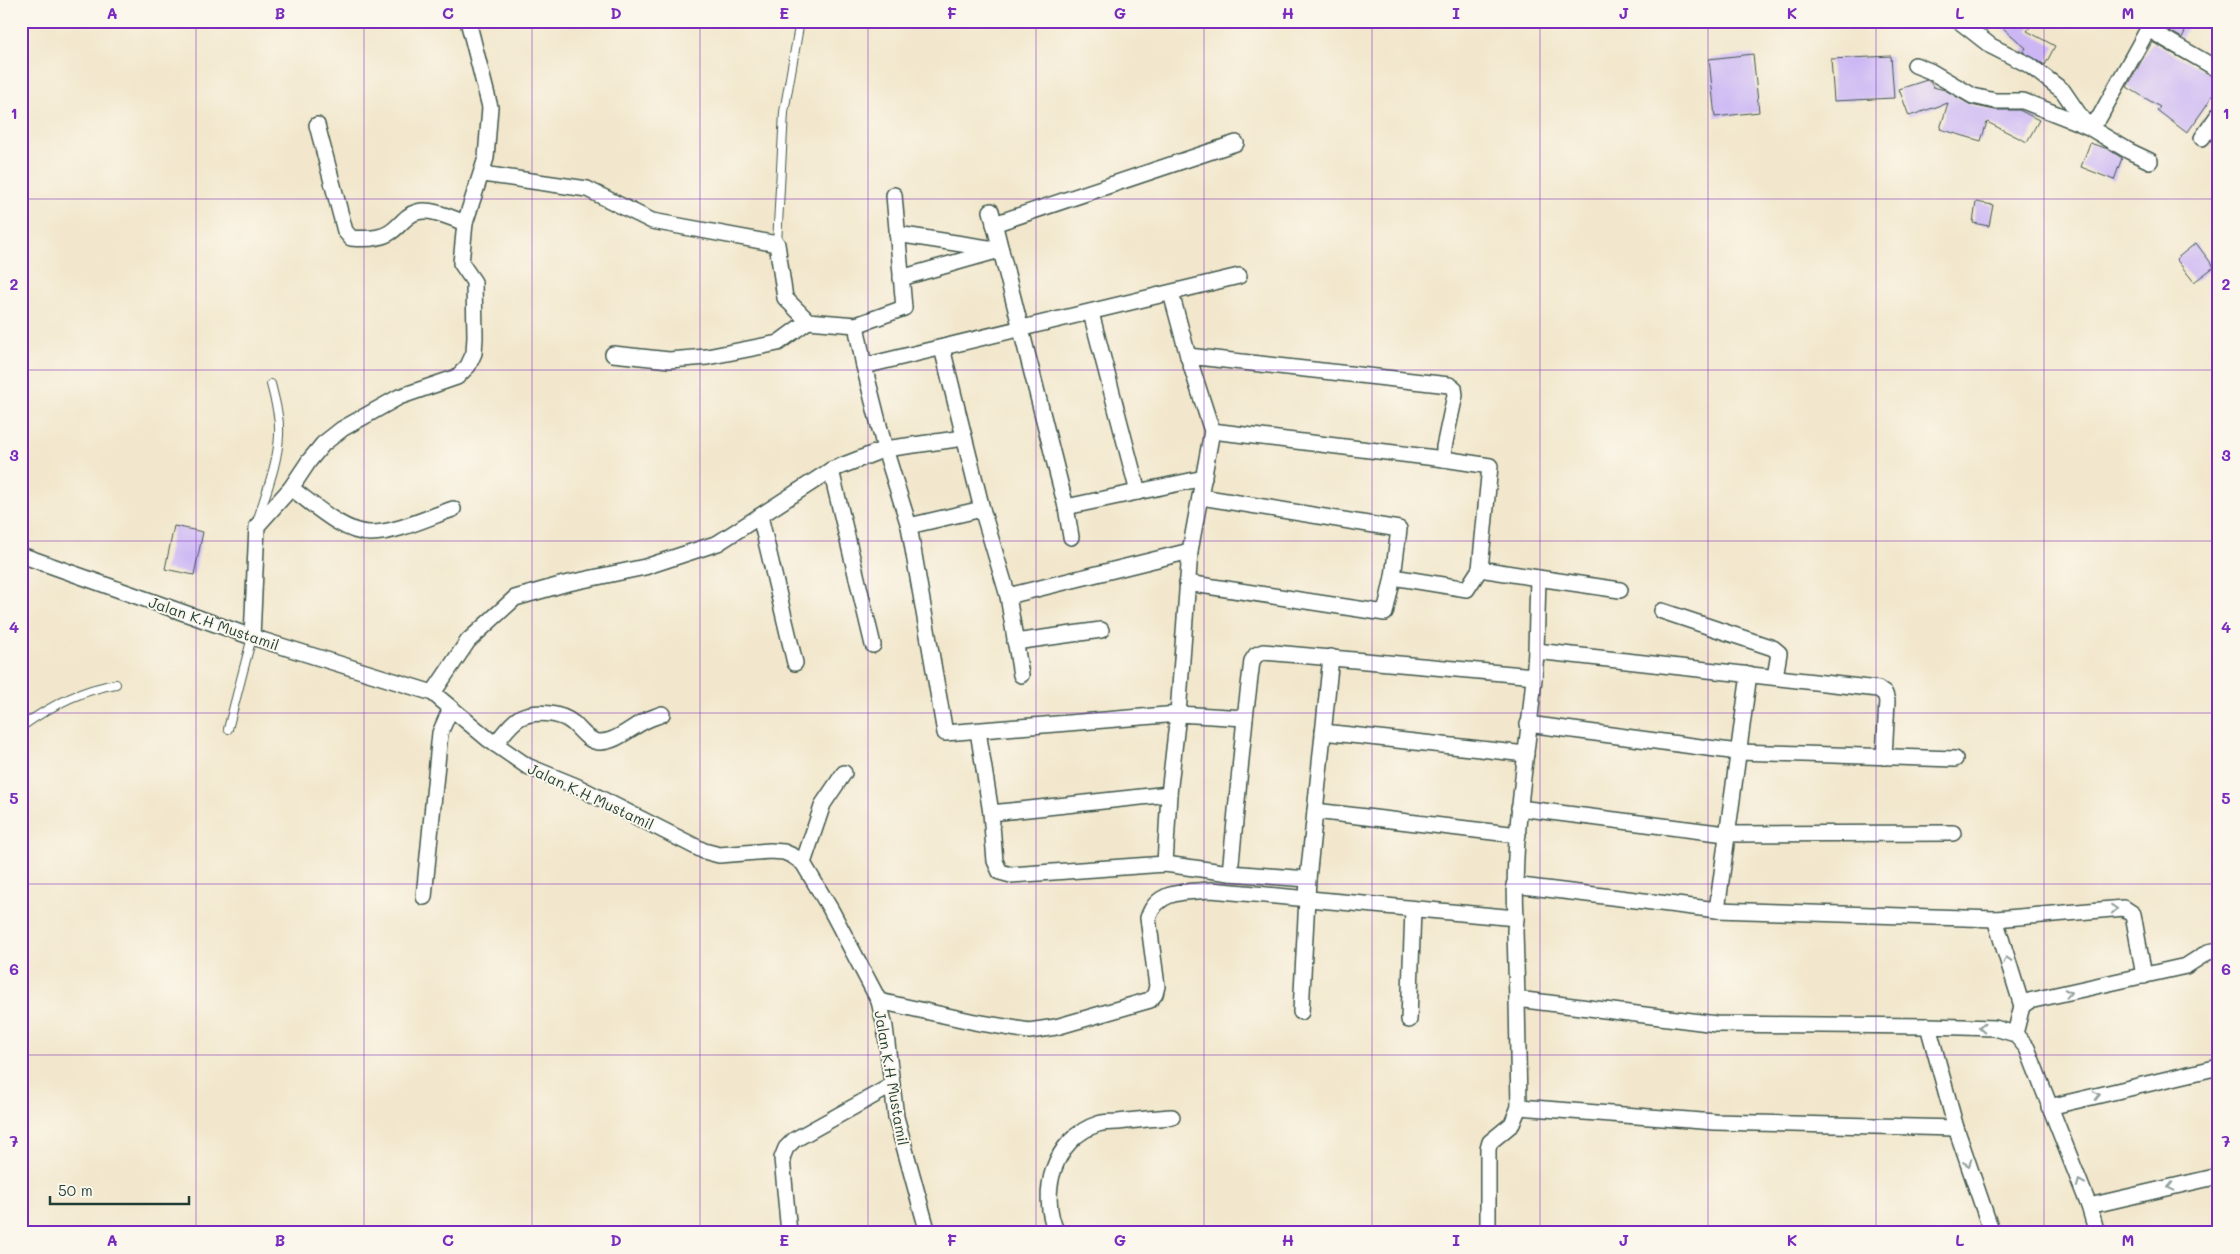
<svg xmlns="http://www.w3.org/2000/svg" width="2240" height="1254" font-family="Mali,sans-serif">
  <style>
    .building { fill: #ccb7f4 }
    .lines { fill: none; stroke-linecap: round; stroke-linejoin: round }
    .lane-casing { stroke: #3f564b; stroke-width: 10 }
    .street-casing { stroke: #3f564b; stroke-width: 18 }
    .lane { stroke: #fff; stroke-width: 8 }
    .street { stroke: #fff; stroke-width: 15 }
    .oneway { stroke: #8f9e9a }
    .grid { fill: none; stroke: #7b2cbf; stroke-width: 1; stroke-opacity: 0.55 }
    .labels { text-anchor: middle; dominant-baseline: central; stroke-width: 4; stroke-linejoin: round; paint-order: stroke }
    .street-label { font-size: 15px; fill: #1f3d34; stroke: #fbf7ec }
    .neatline { fill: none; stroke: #7b2cbf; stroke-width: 2 }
    .grid-label { font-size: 16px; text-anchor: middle; font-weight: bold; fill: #7b2cbf }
  </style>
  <rect width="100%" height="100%" fill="#fbf7ec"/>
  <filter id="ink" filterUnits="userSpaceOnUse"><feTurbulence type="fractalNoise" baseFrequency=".02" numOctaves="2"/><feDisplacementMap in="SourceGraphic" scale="10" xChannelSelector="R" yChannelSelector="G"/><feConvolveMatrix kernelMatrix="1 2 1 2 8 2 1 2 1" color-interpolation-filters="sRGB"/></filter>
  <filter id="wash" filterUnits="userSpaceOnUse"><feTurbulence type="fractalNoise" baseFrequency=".0096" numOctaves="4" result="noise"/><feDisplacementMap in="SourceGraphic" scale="20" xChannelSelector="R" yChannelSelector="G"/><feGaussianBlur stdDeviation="1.12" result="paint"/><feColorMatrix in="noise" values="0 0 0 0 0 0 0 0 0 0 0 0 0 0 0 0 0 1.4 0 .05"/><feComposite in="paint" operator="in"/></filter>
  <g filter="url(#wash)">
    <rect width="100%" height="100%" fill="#f2e7cc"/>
    <g id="blocks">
      <g class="building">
        <path d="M1995 21H2035L2027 31 2055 46 2045 65 2023 52 2026 48Z"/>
        <path d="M2165 21H2190L2182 38 2163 27Z"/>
        <path d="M2152 42 2219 79V84L2206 106 2187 133 2157 110 2160 107 2127 87Z"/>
        <path d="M1753 54 1759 112 1715 117 1709 59Z"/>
        <path d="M1891 56 1894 98 1834 101 1831 59Z"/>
        <path d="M1927 80 1931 83 1933 87 1945 90 1971 105 1995 110H2019L2039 120 2027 142 1987 122 1981 141 1940 129 1948 103 1909 116 1899 89Z"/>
        <path d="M2090 143 2108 149 2122 158 2114 180 2081 167Z"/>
        <path d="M1976 202 1993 205 1989 226 1973 223Z"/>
        <path d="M2196 243 2214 267 2194 282 2176 259Z"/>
        <path d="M174 526 203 532 194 575 165 569Z"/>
      </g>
    </g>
  </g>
  <g filter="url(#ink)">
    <use href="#blocks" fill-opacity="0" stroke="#3f564b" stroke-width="1"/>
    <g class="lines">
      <g class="lane-casing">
        <g id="lane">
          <path d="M777 244 784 112 800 21"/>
          <path d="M258 519C266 492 278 463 279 435 280 417 275 400 271 384"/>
          <path d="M21 727C50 706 80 690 116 684"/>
          <path d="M228 729 252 637"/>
        </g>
      </g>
      <g class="street-casing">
        <g id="street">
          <path d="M1959 21 1991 46 2029 65 2063 91 2087 126 2129 151 2150 161"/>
          <path d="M2148 29 2219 70"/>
          <path d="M1915 65 1930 71 1973 96 1995 101H2023L2087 126 2099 118 2148 29 2156 21"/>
          <path d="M317 125 345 231 351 238C362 239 379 239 389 233 399 228 405 215 417 212 432 208 451 218 465 223"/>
          <path d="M2202 138 2219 114"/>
          <path d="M483 174 587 189 652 221 777 244 785 298 808 321 856 325 864 366 885 449 909 526 945 733 1178 714 1190 551 1212 431 1188 356 1449 385 1454 388 1455 395 1444 447V459L1490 466 1480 569 1538 578 1536 651"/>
          <path d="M991 211 1066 507 1071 537"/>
          <path d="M994 224 1236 143"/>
          <path d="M897 234 1001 250"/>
          <path d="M901 278 996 251"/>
          <path d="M1171 293 1188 356"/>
          <path d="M1091 313 1138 492"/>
          <path d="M856 325 904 308 894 195"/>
          <path d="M942 348 982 509"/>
          <path d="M613 354 669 360 707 357 778 343 808 321"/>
          <path d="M864 366 1239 276"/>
          <path d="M1212 431 1444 459"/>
          <path d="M831 470 873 645"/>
          <path d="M291 488C312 503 344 534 371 533 396 533 429 517 453 509"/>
          <path d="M1066 507 1204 478"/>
          <path d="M760 516 795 663"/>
          <path d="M909 526 982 509 1008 596 1190 551"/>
          <path d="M21 555 252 637 433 693 488 739 527 766 576 786 704 851 719 855 770 851 784 852 793 856 803 863 831 910 879 1001 885 1027 896 1117 928 1233"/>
          <path d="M1393 577 1467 589 1480 569"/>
          <path d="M1538 578 1620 590"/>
          <path d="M1187 583 1385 613 1393 577 1399 529 1201 497"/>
          <path d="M1008 596 1021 675"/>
          <path d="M1662 611 1773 648 1779 653 1775 677"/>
          <path d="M252 637 257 526 291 488 309 461 323 444 342 429 399 397 457 377 468 366 474 353 475 337 474 282 461 263 465 223 486 158 490 107 468 21"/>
          <path d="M1015 642 1101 630"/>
          <path d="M433 693 468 641 515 598 564 584 645 567 718 543 831 470 885 449 964 438"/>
          <path d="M1528 724 1738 752 1955 759"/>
          <path d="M978 731 991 813 995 861 1000 872 1011 875 1165 864"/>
          <path d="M1323 732 1526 754"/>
          <path d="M495 744C502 736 511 722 521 717 535 710 561 713 573 723 581 730 588 742 600 742 615 742 628 730 641 723 647 719 655 717 662 714"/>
          <path d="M1519 808 1726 834 1953 833"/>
          <path d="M1315 811 1518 835"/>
          <path d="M991 813 1169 794"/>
          <path d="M803 863 823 804 844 773"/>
          <path d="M1230 873 1245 718"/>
          <path d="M1308 879 1230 873 1165 864 1169 794 1178 714 1245 718 1252 661 1256 655 1263 652 1534 676"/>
          <path d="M1514 885 1717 910 1749 674"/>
          <path d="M424 897 440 733 450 710"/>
          <path d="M1717 910 1995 919"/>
          <path d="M1516 918C1511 828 1531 739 1536 651L1878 689 1885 694 1887 701 1884 757"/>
          <path d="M879 1001 975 1022 1029 1031 1056 1027 1150 1000 1155 994 1157 986 1148 918C1157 889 1187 892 1211 890L1516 918 1515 931 1517 999 1716 1024 1928 1026"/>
          <path d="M2022 1006 1995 919 2124 908 2133 914 2144 976"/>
          <path d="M2022 1006 2029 1001 2186 966 2208 952 2219 950"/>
          <path d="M1301 1012 1308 879 1331 657"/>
          <path d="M1409 1020 1413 909"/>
          <path d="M2015 1034 2022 1006"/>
          <path d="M1519 1107 1715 1122 1956 1128"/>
          <path d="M2049 1107 2219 1067"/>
          <path d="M2089 1206 2219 1176"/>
          <path d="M789 1233 782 1158 786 1148 794 1140 891 1086"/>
          <path d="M1057 1233C1038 1193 1054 1138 1098 1124 1104 1122 1112 1122 1118 1122 1136 1120 1154 1118 1172 1117"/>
          <path d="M1488 1233V1149L1490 1142 1512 1124 1519 1107 1517 999"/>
          <path d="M1992 1233 1956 1128 1928 1026 1995 1028 2015 1034 2027 1048 2089 1206 2097 1233"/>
        </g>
      </g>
      <use href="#lane" class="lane"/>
      <use href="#street" class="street"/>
    </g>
    <defs><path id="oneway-chevron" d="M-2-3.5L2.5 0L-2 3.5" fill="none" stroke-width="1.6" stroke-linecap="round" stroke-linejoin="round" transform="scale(1.25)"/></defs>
    <g class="oneway">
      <use href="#oneway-chevron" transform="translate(2114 909) rotate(-5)"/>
      <use href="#oneway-chevron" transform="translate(2007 960) rotate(-107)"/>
      <use href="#oneway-chevron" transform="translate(2068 993) rotate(-12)"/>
      <use href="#oneway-chevron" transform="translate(1982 1028) rotate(-178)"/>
      <use href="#oneway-chevron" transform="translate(2097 1095) rotate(-13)"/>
      <use href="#oneway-chevron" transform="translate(1968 1163) rotate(71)"/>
      <use href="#oneway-chevron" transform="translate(2080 1183) rotate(-112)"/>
      <use href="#oneway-chevron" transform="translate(2171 1187) rotate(167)"/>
    </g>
  </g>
  <path class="grid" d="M196 21V1233M364 21V1233M532 21V1233M700 21V1233M868 21V1233M1036 21V1233M1204 21V1233M1372 21V1233M1540 21V1233M1708 21V1233M1876 21V1233M2044 21V1233M21 199H2219M21 370H2219M21 541H2219M21 713H2219M21 884H2219M21 1055H2219"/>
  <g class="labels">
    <g class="street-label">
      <text transform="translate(214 623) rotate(19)">Jalan K.H Mustamil</text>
      <text transform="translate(591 796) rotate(25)">Jalan K.H Mustamil</text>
      <text transform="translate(892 1078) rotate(80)">Jalan K.H Mustamil</text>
    </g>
  </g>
  <rect width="2240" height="1254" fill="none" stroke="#fbf7ec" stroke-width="55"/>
  <path d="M50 1196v8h139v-8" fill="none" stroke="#1f3d34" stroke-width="2.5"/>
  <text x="58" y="1196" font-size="15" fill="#1f3d34" stroke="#fbf7ec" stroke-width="4" paint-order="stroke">50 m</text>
  <rect x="28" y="28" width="2184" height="1198" class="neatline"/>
  <g class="grid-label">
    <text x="112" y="19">A</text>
    <text x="280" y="19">B</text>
    <text x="448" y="19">C</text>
    <text x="616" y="19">D</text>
    <text x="784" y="19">E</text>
    <text x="952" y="19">F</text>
    <text x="1120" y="19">G</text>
    <text x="1288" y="19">H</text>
    <text x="1456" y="19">I</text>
    <text x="1624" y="19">J</text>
    <text x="1792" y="19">K</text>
    <text x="1960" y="19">L</text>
    <text x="2128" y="19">M</text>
    <text x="14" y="119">1</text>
    <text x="2226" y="119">1</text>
    <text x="14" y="290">2</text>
    <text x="2226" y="290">2</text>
    <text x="14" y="461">3</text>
    <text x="2226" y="461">3</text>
    <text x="14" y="633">4</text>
    <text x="2226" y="633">4</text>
    <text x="14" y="804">5</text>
    <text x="2226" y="804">5</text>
    <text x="14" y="975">6</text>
    <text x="2226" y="975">6</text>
    <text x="14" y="1147">7</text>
    <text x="2226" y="1147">7</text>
    <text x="112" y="1246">A</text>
    <text x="280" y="1246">B</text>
    <text x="448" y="1246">C</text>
    <text x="616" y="1246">D</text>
    <text x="784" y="1246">E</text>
    <text x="952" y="1246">F</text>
    <text x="1120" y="1246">G</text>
    <text x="1288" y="1246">H</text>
    <text x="1456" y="1246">I</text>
    <text x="1624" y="1246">J</text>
    <text x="1792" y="1246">K</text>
    <text x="1960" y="1246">L</text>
    <text x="2128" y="1246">M</text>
  </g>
</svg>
